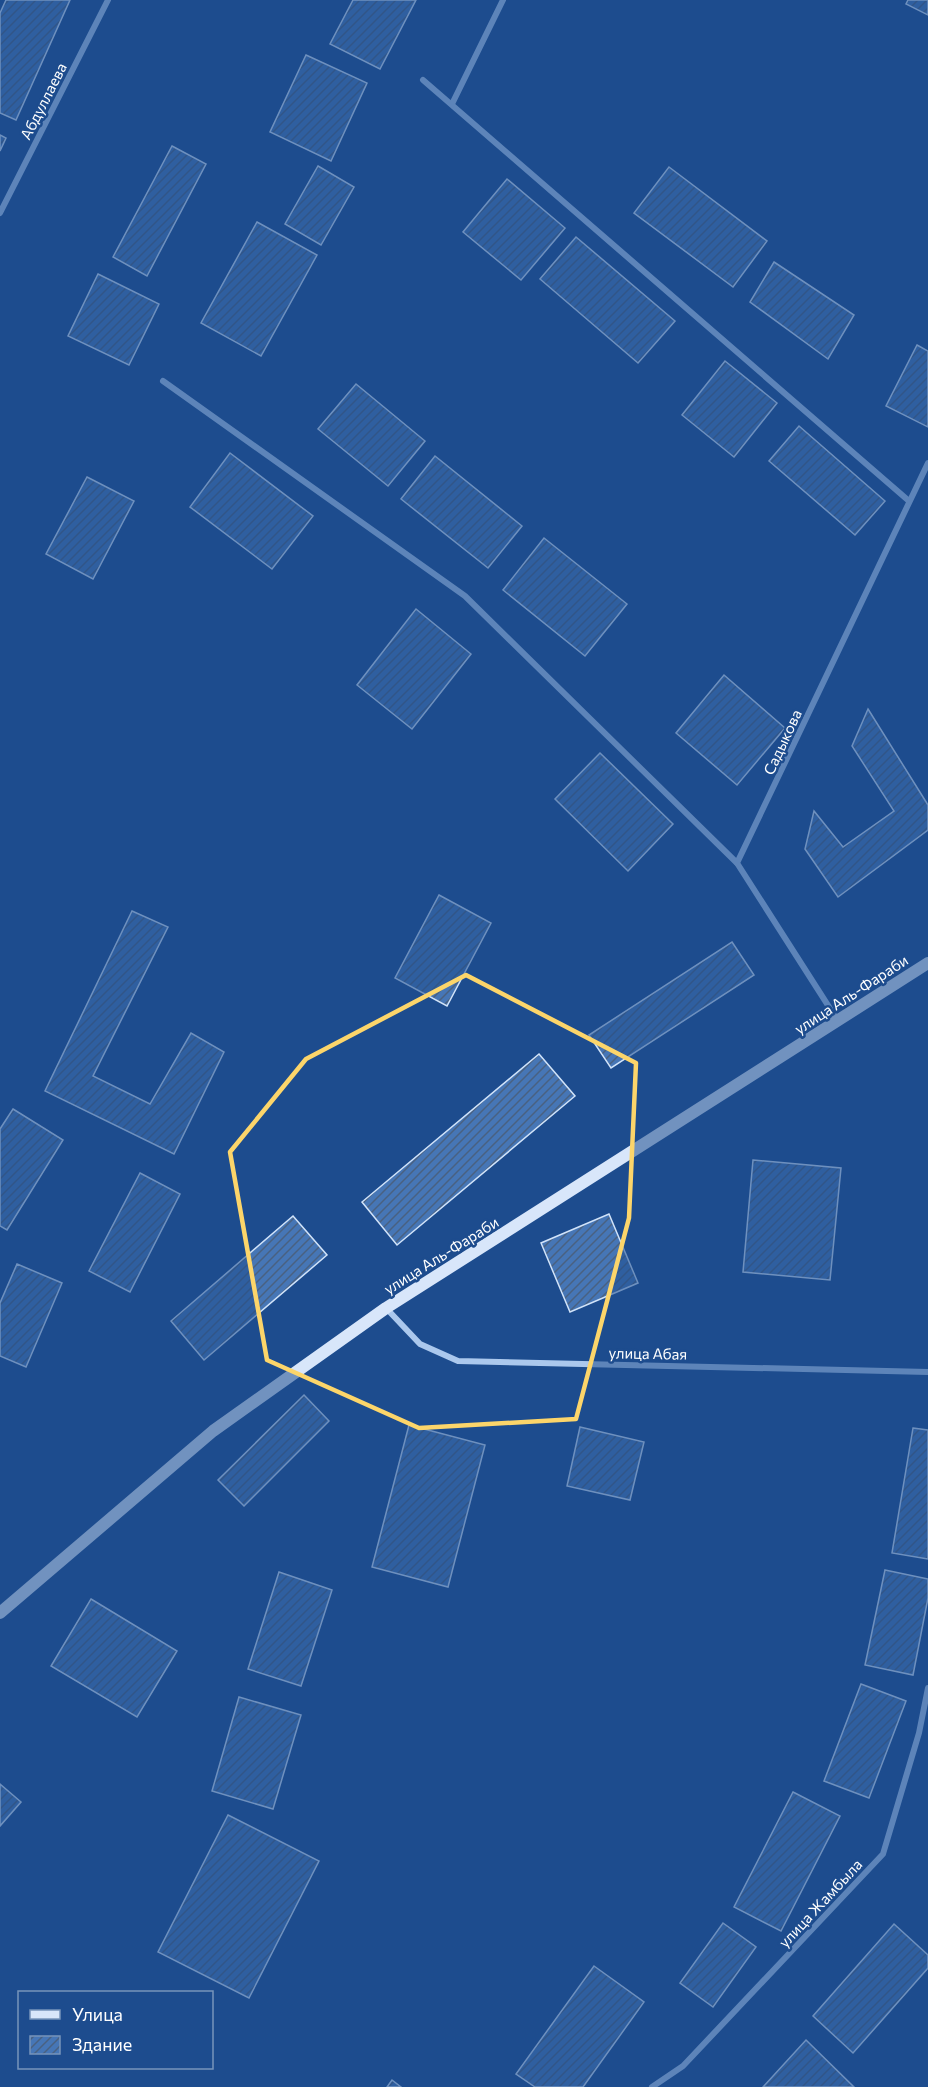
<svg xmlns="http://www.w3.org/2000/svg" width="928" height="2087" font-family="Commissioner,sans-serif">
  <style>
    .building { fill: url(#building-hatch); stroke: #d1e3f9; stroke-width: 1.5 }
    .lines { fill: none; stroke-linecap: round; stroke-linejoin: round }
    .street { stroke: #abc8ed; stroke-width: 6 }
    .secondary { stroke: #d8e6fa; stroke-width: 12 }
    .marked { fill: none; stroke: #fcd56a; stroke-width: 4.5; stroke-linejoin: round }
    .labels { text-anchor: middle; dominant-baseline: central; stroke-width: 5; stroke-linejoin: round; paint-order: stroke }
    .street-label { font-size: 15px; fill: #fff; stroke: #1d4c8e }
  </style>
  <defs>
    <pattern id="building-hatch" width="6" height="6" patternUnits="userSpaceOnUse" patternTransform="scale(1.5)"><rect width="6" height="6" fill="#4676b6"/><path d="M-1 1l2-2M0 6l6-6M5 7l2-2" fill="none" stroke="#496181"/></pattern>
  </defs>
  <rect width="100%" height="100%" fill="#1d4c8e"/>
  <g class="building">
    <path d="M6 0H70L16 120 0 113V13Z"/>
    <path d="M353 0H416L380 69 330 44Z"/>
    <path d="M908 0H928V15L906 4Z"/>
    <path d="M306 55 367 83 331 161 270 132Z"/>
    <path d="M0 135 6 138 0 151Z"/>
    <path d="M172 146 206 164 147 276 113 257Z"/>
    <path d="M318 166 354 187 321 245 285 224Z"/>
    <path d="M669 167 767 241 733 287 634 213Z"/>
    <path d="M507 179 565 228 521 280 463 232Z"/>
    <path d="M257 222 317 255 261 356 201 323Z"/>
    <path d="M576 237 675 321 638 363 540 279Z"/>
    <path d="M774 262 854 315 828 359 750 302Z"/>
    <path d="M98 274 159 304 129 365 68 336Z"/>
    <path d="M917 345 928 351V427L886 406Z"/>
    <path d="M725 361 777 403 734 457 682 415Z"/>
    <path d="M356 384 425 441 388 486 318 429Z"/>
    <path d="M799 426 885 501 855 535 769 461Z"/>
    <path d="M230 453 313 516 272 569 190 507Z"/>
    <path d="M435 456 522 526 488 568 401 499Z"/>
    <path d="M87 477 134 501 93 579 46 554Z"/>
    <path d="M544 538 627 604 585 656 503 590Z"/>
    <path d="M416 609 471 654 412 729 357 685Z"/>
    <path d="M724 675 785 728 737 785 676 733Z"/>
    <path d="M868 709 928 805V830L838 897 805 849 814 811 843 847 894 811 852 746Z"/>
    <path d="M600 753 673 824 628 871 555 799Z"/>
    <path d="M439 895 491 923 447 1006 395 978Z"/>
    <path d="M132 911 168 927 93 1076 150 1104 191 1033 224 1052 174 1154 45 1091Z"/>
    <path d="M732 942 754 975 611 1068 589 1035Z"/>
    <path d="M539 1054 575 1096 397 1245 362 1202Z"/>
    <path d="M13 1109 63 1140 7 1230 0 1226V1129Z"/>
    <path d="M753 1160 841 1168 830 1280 743 1272Z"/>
    <path d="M140 1173 180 1194 130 1292 89 1271Z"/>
    <path d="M609 1214 638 1283 570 1312 541 1243Z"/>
    <path d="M293 1216 327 1255 204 1360 171 1321Z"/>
    <path d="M17 1264 62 1283 26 1367 0 1356V1303Z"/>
    <path d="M304 1395 329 1421 244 1506 218 1480Z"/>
    <path d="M409 1425 485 1445 448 1587 372 1567Z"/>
    <path d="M580 1427 644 1442 630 1500 567 1486Z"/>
    <path d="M913 1428 928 1430V1559L892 1553Z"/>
    <path d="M885 1570 928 1579V1598L913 1675 865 1665Z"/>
    <path d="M279 1572 332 1590 301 1686 248 1669Z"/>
    <path d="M91 1599 177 1651 137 1717 51 1666Z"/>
    <path d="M861 1684 906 1701 869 1798 824 1781Z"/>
    <path d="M239 1697 301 1715 273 1809 212 1791Z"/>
    <path d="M0 1784 21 1802 0 1826Z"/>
    <path d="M793 1792 840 1816 781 1931 734 1907Z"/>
    <path d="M228 1815 319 1861 249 1998 158 1952Z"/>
    <path d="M723 1923 756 1947 713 2007 680 1983Z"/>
    <path d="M894 1924 928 1955V1968L853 2053 813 2016Z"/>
    <path d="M594 1966 644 2002 583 2087H535L516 2074Z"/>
    <path d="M806 2040 854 2087H763Z"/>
    <path d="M392 2080 401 2087H387Z"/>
  </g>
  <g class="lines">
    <g class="street">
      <path d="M423 80 909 501"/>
      <path d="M452 104 503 0"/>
      <path d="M0 213 108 0"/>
      <path d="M163 381 465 596 737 863"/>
      <path d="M838 1021 737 863 928 463"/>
      <path d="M386 1308 420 1344 458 1361 928 1372"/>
      <path d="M652 2087 683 2066 883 1854 919 1733 928 1688"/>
    </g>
    <path class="secondary" d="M0 1613 213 1431 386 1308 928 963"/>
  </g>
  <path d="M0 0H928V2087H0ZM466 975 636 1063 629 1218 576 1419 419 1428 267 1360 230 1152 306 1059Z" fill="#1d4c8e" fill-opacity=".55" fill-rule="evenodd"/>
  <path class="marked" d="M466 975 636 1063 629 1218 576 1419 419 1428 267 1360 230 1152 306 1059Z"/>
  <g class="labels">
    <g class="street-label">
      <text transform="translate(43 101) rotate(-63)">Абдуллаева</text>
      <text transform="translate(782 742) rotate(-65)">Садыкова</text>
      <text transform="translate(851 994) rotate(-33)">улица Аль-Фараби</text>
      <text transform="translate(441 1255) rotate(-32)">улица Аль-Фараби</text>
      <text transform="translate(648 1353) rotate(1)">улица Абая</text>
      <text transform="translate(820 1903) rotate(-47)">улица Жамбыла</text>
    </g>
  </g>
  <rect x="18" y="1991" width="195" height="78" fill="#1d4c8e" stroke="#7794bb" stroke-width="1.5"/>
  <rect x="30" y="2010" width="30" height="9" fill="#d8e6fa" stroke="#7794bb" stroke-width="1.5"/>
  <text x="72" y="2021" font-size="18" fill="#ffffff">Улица</text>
  <rect x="30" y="2036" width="30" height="18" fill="url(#building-hatch)" stroke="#7794bb" stroke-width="1.5"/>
  <text x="72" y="2051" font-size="18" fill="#ffffff">Здание</text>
</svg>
